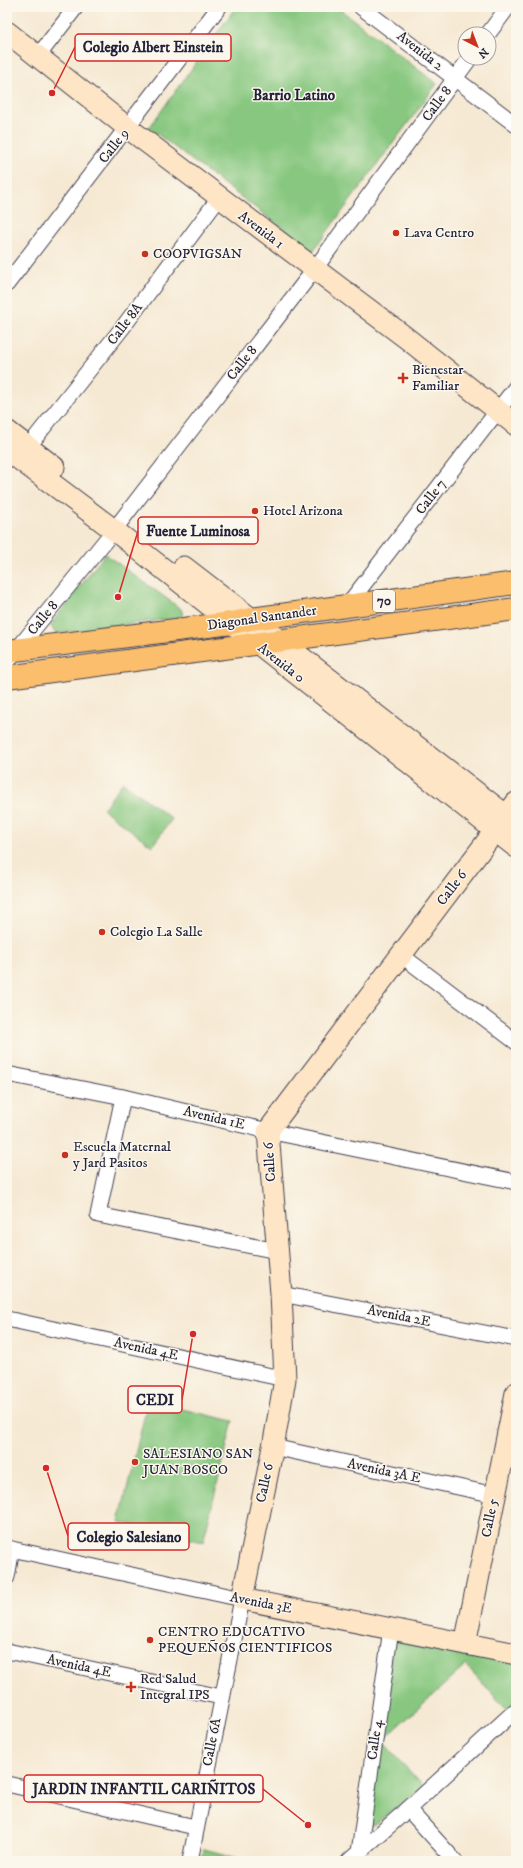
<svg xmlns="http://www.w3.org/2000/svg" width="523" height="1868" font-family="'IM FELL DW Pica',serif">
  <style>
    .green { fill: #87c77f; stroke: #54745d }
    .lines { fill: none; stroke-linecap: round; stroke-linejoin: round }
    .street-casing { stroke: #424052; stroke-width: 17 }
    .secondary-casing { stroke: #424052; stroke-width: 23 }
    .primary-casing { stroke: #424052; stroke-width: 24 }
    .street { stroke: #fff; stroke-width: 15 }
    .secondary { stroke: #fde5c5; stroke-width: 21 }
    .primary { stroke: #fabe6d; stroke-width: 22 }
    .poi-dot { fill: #c8321e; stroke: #fbf7ec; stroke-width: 1.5 }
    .labels { text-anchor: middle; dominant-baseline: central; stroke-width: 3; stroke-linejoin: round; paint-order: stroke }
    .shield { fill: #fbf7ec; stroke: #636270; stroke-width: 1 }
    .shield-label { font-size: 13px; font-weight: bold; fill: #22223b }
    .street-label { font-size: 14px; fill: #22223b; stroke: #fbf7ec }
    .poi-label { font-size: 14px; fill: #22223b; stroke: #fbf7ec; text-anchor: start }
    .neighbourhood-label { font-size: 15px; font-weight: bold; fill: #22223b; stroke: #fbf7ec }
    .leader { fill: none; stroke: #d62828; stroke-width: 1.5 }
    .callout-dot { fill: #d62828; stroke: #fbf7ec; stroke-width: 1.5 }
    .callout { fill: #fbf7ec; stroke: #d62828; stroke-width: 1.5 }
    .callout-label { font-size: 15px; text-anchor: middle; font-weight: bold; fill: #22223b }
  </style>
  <rect width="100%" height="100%" fill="#fbf7ec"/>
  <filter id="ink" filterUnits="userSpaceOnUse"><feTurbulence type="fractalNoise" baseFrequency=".025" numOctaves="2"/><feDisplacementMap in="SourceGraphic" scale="8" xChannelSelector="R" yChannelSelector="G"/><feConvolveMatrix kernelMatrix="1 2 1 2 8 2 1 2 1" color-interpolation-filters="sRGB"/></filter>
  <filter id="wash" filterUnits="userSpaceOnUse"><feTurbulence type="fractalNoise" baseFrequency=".012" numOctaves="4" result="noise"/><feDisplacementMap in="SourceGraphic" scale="16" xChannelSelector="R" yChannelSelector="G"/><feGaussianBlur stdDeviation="0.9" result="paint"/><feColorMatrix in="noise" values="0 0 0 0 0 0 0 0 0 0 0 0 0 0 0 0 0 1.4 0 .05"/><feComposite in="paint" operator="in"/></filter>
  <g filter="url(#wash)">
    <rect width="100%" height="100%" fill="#f6e9d3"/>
    <g class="green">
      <path d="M236 7H337L437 84 313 251 149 128Z"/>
      <path d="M105 554 181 609 183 615 177 618 61 633H55L51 626 55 619Z"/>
      <path d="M123 782 172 819 152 846 103 809Z"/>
      <path d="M148 1401 233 1421 203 1542 119 1522Z"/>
      <path d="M393 1639 516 1660V1704L508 1711 466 1665 382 1741 424 1787 369 1828Z"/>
      <path d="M203 1849 255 1861H201Z"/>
    </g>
  </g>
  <g filter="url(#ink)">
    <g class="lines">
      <g class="street-casing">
        <g id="street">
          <path d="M361 7 516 125"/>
          <path d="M488 34 508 7"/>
          <path d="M38 56 76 7"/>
          <path d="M7 284 219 7"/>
          <path d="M28 447 123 327 219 198"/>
          <path d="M346 607 516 387"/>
          <path d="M7 662 114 530 314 270 470 58"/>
          <path d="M401 955 516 1042"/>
          <path d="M7 1074 123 1097 268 1131 516 1182"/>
          <path d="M123 1097 98 1215 277 1251"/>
          <path d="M281 1294 516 1339"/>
          <path d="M7 1319 285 1379"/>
          <path d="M273 1447 495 1495"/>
          <path d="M7 1548 242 1599 190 1861"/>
          <path d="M7 1577 12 1549"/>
          <path d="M7 1651 221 1697"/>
          <path d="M7 1784 195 1827"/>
          <path d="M408 1809 455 1861"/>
          <path d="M359 1852 391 1629"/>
          <path d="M349 1861 408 1809 516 1710"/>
        </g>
      </g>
      <g class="secondary-casing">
        <g id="secondary">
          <path d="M7 32 128 128 405 337 516 425"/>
          <path d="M7 431 54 467"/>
          <path d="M7 450 114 530 516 847"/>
          <path d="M184 567 516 823"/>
          <path d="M516 803 268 1131 281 1294 285 1379 273 1447 242 1599 516 1654"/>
          <path d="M465 1644 516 1393"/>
        </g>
      </g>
      <g class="primary-casing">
        <g id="primary">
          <path d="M7 651 232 623 251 619 516 583"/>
          <path d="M7 677 516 609"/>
        </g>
      </g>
      <use href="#street" class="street"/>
      <use href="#secondary" class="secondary"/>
      <use href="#primary" class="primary"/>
    </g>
  </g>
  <g class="poi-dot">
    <circle cx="396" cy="233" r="4"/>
    <circle cx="145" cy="254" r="4"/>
    <path d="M401 372h4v4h4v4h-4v4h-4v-4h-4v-4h4z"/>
    <circle cx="255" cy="511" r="4"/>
    <circle cx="102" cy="932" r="4"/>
    <circle cx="65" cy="1155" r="4"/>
    <circle cx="135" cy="1462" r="4"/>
    <circle cx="150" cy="1640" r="4"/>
    <path d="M129 1681h4v4h4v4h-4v4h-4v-4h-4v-4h4z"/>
  </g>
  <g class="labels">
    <rect class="shield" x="373" y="590" width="22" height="22" rx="3"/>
    <g class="shield-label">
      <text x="384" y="601">70</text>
    </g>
    <g class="street-label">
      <text transform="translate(420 51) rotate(38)">Avenida 2</text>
      <text transform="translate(437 104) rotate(-54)">Calle 8</text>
      <text transform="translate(114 146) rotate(-52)">Calle 9</text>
      <text transform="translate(261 230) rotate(37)">Avenida 1</text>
      <text transform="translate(125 324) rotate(-53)">Calle 8A</text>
      <text transform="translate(242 363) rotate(-52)">Calle 8</text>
      <text transform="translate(431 497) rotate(-52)">Calle 7</text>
      <text transform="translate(43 618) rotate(-51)">Calle 8</text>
      <text transform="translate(262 618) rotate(-8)">Diagonal Santander</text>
      <text transform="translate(281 663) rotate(38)">Avenida 0</text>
      <text transform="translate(452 888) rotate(-53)">Calle 6</text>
      <text transform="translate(214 1118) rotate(13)">Avenida 1E</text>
      <text transform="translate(270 1162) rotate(-94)">Calle 6</text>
      <text transform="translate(399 1316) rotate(11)">Avenida 2E</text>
      <text transform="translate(146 1349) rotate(12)">Avenida 4E</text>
      <text transform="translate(384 1471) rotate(12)">Avenida 3A E</text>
      <text transform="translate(265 1483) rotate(-78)">Calle 6</text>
      <text transform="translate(490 1518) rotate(-79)">Calle 5</text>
      <text transform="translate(261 1603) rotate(11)">Avenida 3E</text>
      <text transform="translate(79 1666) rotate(12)">Avenida 4E</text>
      <text transform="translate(375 1740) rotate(-82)">Calle 4</text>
      <text transform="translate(212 1742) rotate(-79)">Calle 6A</text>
    </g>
    <g class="poi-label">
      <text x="404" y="233">Lava Centro</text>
      <text x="153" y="254">COOPVIGSAN</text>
      <text x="412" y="370">Bienestar<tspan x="412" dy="16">Familiar</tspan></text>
      <text x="263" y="511">Hotel Arizona</text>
      <text x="110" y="932">Colegio La Salle</text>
      <text x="73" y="1147">Escuela Maternal<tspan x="73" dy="16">y Jard Pasitos</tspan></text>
      <text x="143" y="1454">SALESIANO SAN<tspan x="143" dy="16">JUAN BOSCO</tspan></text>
      <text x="158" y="1632">CENTRO EDUCATIVO<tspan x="158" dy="16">PEQUEÑOS CIENTIFICOS</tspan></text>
      <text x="140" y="1679">Red Salud<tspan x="140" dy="16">Integral IPS</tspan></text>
    </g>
    <g class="neighbourhood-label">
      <text x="294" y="95">Barrio Latino</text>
    </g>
  </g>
  <path class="leader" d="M52 93L75 47M118 597L138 531M193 1334L182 1400M46 1468L68 1536M308 1825L263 1789"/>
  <g class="callout-dot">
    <circle cx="52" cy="93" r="4"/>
    <circle cx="118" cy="597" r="4"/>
    <circle cx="193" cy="1334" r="4"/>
    <circle cx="46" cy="1468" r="4"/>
    <circle cx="308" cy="1825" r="4"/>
  </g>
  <g class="callout">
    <rect x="75" y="34" width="156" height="27" rx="4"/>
    <rect x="138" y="517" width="120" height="27" rx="4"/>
    <rect x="128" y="1386" width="54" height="27" rx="4"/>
    <rect x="68" y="1523" width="121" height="27" rx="4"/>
    <rect x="24" y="1775" width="239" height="27" rx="4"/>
  </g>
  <g class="callout-label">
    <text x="153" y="52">Colegio Albert Einstein</text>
    <text x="198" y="536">Fuente Luminosa</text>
    <text x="155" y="1405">CEDI</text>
    <text x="129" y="1542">Colegio Salesiano</text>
    <text x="144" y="1794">JARDIN INFANTIL CARIÑITOS</text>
  </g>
  <rect width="523" height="1868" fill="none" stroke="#fbf7ec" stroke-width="24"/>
  <g transform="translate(477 46) rotate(138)"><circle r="19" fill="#fbf7ec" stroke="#a4a2a5"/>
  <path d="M0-3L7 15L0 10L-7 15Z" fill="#c8321e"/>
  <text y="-6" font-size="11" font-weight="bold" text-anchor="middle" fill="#22223b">N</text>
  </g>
</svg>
